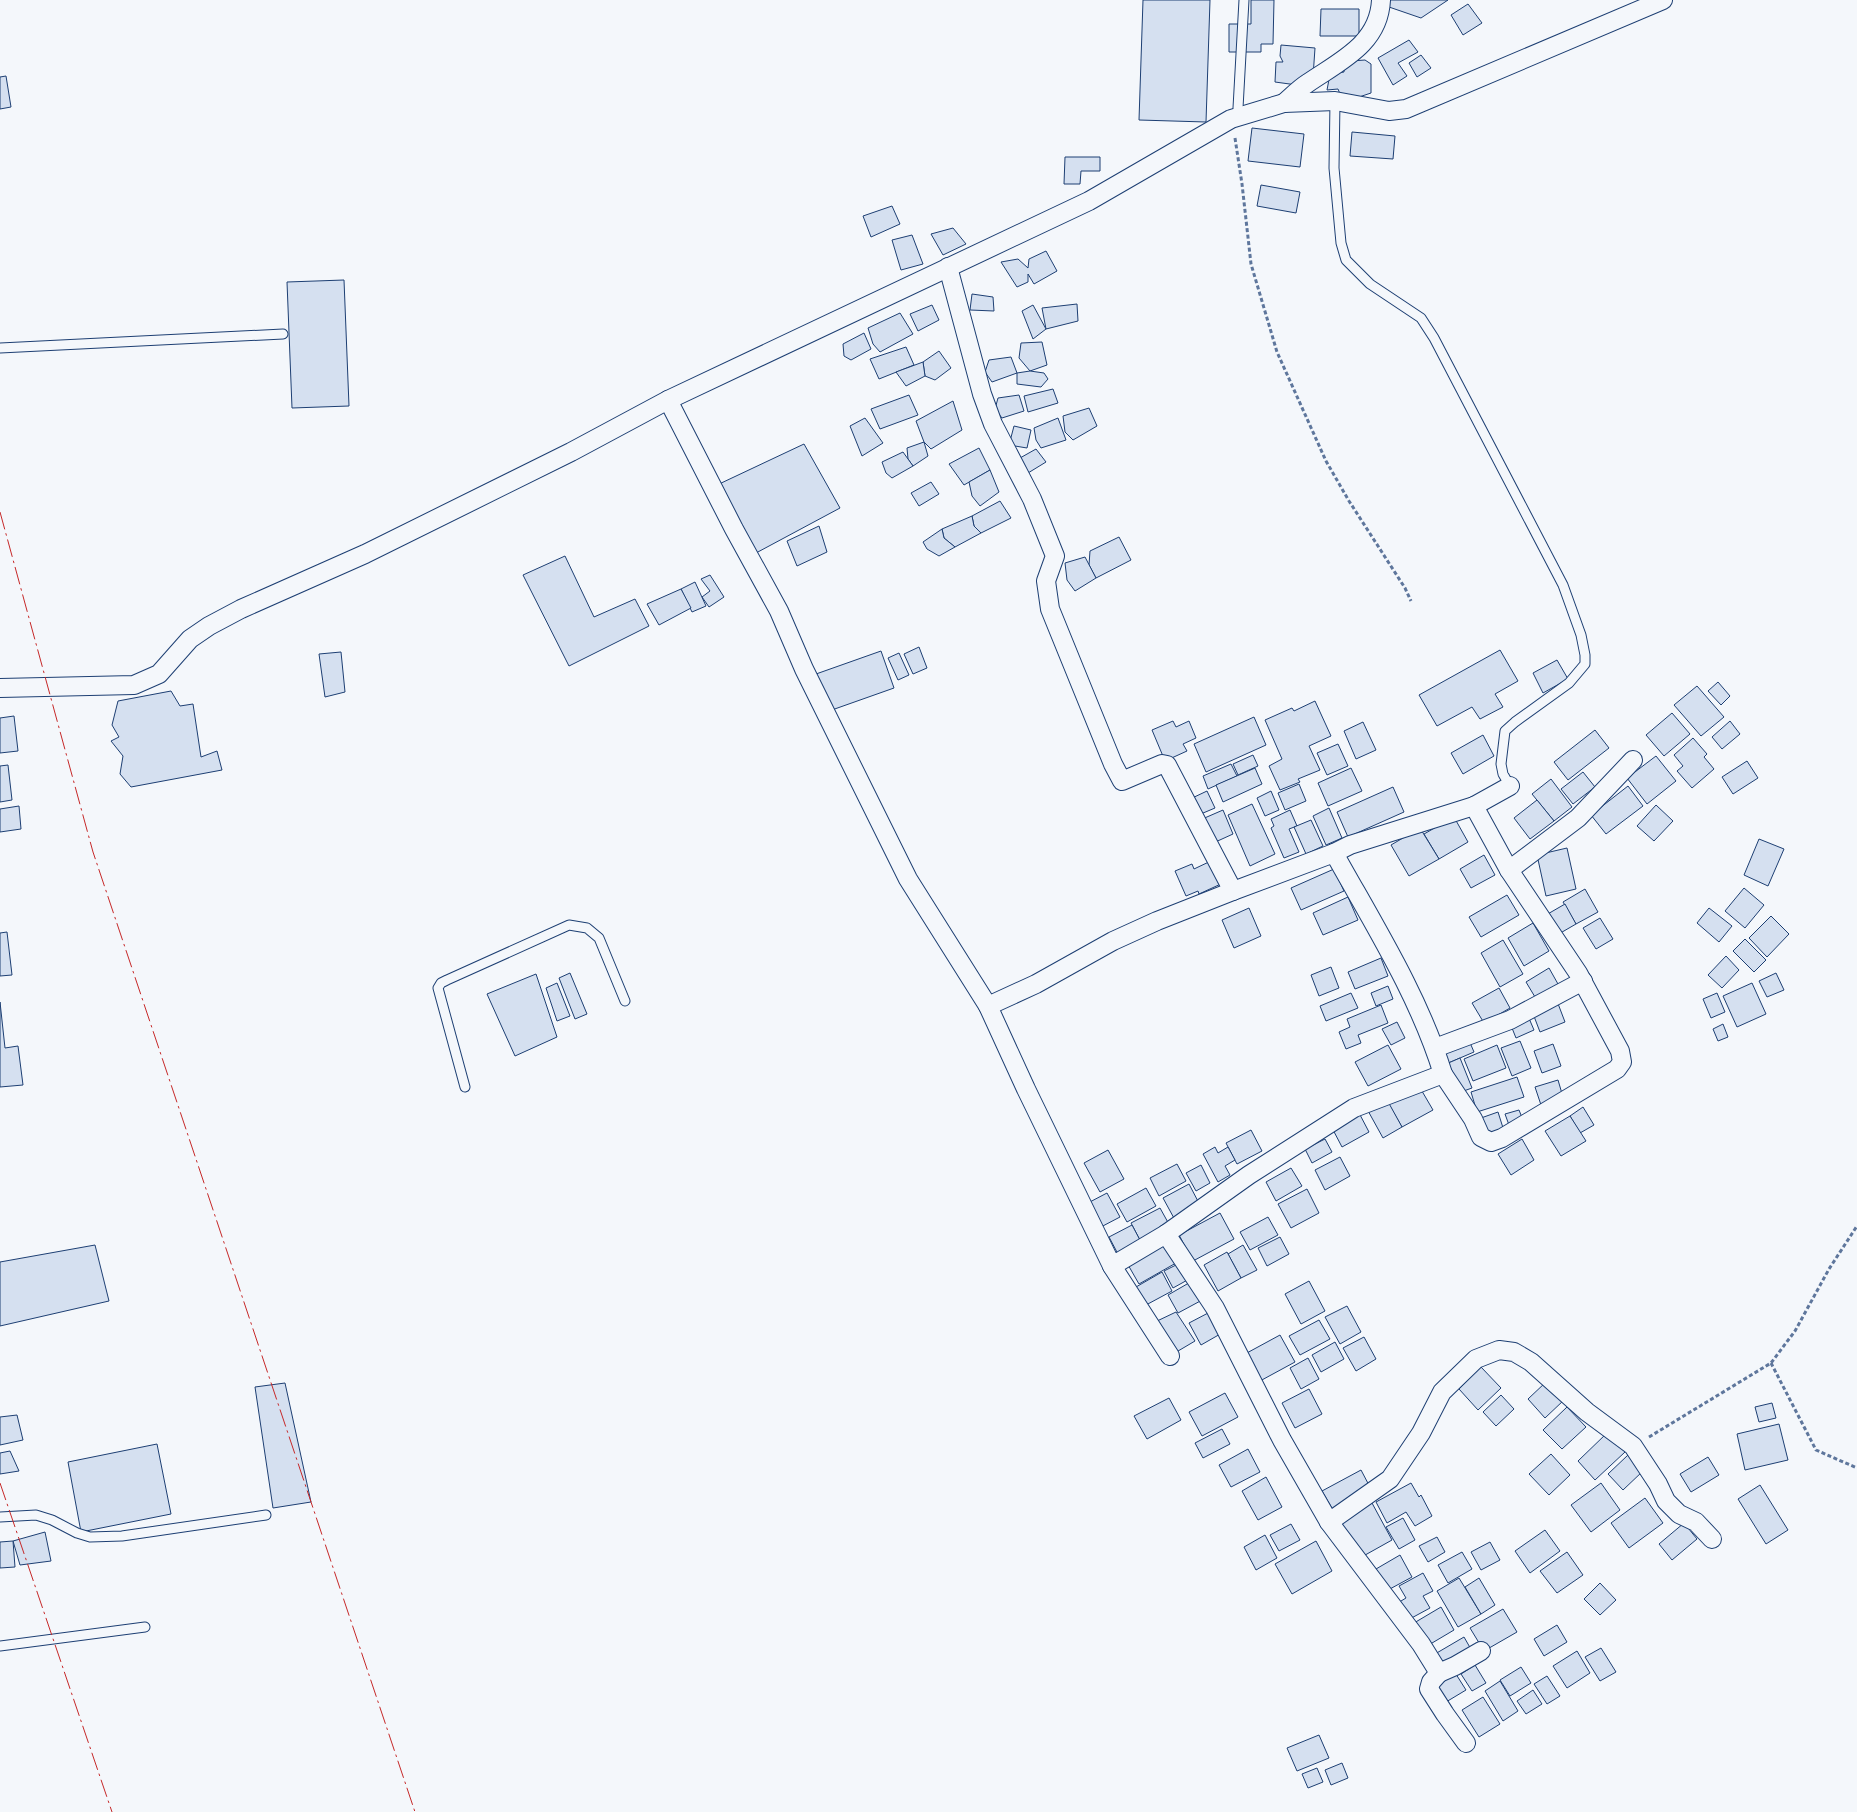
<svg xmlns="http://www.w3.org/2000/svg" width="1857" height="1812" font-family="Cabin,sans-serif">
  <style>
    .building { fill: #d5e0f0; stroke: #1d3f73 }
    .lines { fill: none; stroke-linecap: round; stroke-linejoin: round }
    .lane-casing { stroke: #1d3f73; stroke-width: 11 }
    .street-casing { stroke: #1d3f73; stroke-width: 20 }
    .path { stroke: #5e769c; stroke-width: 3; stroke-dasharray: 4 2.5; stroke-linecap: butt }
    .lane { stroke: #f4f7fb; stroke-width: 9 }
    .street { stroke: #f4f7fb; stroke-width: 18 }
    .power { stroke: #c62828; stroke-width: 1; stroke-dasharray: 18 4 2.5 4; stroke-linecap: butt }
  </style>
  <rect width="100%" height="100%" fill="#f4f7fb"/>
  <g class="building">
    <path d="M1143 0H1210L1206 122 1139 120Z"/>
    <path d="M1251 0H1274L1273 44H1261V52H1229V24H1251Z"/>
    <path d="M1389 0H1448L1421 18 1389 7Z"/>
    <path d="M1468 4 1482 23 1463 35 1451 15Z"/>
    <path d="M1321 9H1359V36H1320Z"/>
    <path d="M1409 40 1418 52 1398 63 1407 76 1393 85 1378 58Z"/>
    <path d="M1281 45 1315 48 1313 77 1297 85 1275 82 1276 62H1283L1280 56Z"/>
    <path d="M1421 55 1431 68 1417 77 1409 63Z"/>
    <path d="M1365 60 1371 64V93L1353 99 1340 94 1338 89 1327 90 1330 74 1344 72V66L1351 61Z"/>
    <path d="M6 76 11 107 0 109V77Z"/>
    <path d="M1252 128 1304 134 1300 167 1248 161Z"/>
    <path d="M1352 132 1395 136 1393 159 1350 156Z"/>
    <path d="M1065 157H1100V171H1081L1080 184H1064Z"/>
    <path d="M1261 185 1300 192 1296 213 1257 206Z"/>
    <path d="M892 206 900 224 871 237 863 216Z"/>
    <path d="M953 228 966 244 943 255 931 234Z"/>
    <path d="M912 235 923 264 901 270 892 240Z"/>
    <path d="M1046 251 1057 271 1034 284 1028 274V282L1017 287 1001 262 1018 259 1028 268 1029 259Z"/>
    <path d="M344 280 349 406 292 408 287 282Z"/>
    <path d="M972 294 993 297 994 311 970 310Z"/>
    <path d="M1077 304 1078 321 1046 329 1042 308Z"/>
    <path d="M932 305 939 320 918 331 910 314Z"/>
    <path d="M1033 305 1046 329 1033 339 1022 311Z"/>
    <path d="M900 313 913 334 880 352 873 344 868 328Z"/>
    <path d="M864 333 871 349 851 360 844 356 843 344Z"/>
    <path d="M1042 342 1047 365 1030 371 1019 358 1021 343Z"/>
    <path d="M906 347 914 365 879 379 870 359Z"/>
    <path d="M939 351 951 368 935 380 925 376 923 362Z"/>
    <path d="M1011 357 1017 373 992 382 985 372 989 360Z"/>
    <path d="M923 362 925 376 906 386 896 372Z"/>
    <path d="M1030 371 1044 373 1048 379 1041 387 1017 384V373Z"/>
    <path d="M1053 389 1058 403 1028 412 1024 396Z"/>
    <path d="M909 395 918 415 880 429 871 409Z"/>
    <path d="M1019 395 1024 411 1002 418 995 409 998 398Z"/>
    <path d="M953 401 962 430 931 449 924 442 916 421Z"/>
    <path d="M1089 408 1097 426 1073 440 1065 432 1063 416Z"/>
    <path d="M865 418 883 443 862 456 850 426Z"/>
    <path d="M1058 418 1066 440 1041 448 1036 440 1034 428Z"/>
    <path d="M1014 426 1031 430 1027 448 1009 445Z"/>
    <path d="M924 442 928 456 913 466 908 459 907 448Z"/>
    <path d="M804 444 840 508 756 553 717 485Z"/>
    <path d="M979 448 990 470 964 485 949 464Z"/>
    <path d="M1036 449 1046 462 1028 473 1020 458Z"/>
    <path d="M903 452 913 466 892 478 886 473 882 462Z"/>
    <path d="M990 470 999 492 980 506 972 496 969 482Z"/>
    <path d="M931 482 939 494 919 506 911 493Z"/>
    <path d="M1000 501 1011 518 981 533 974 526 972 516Z"/>
    <path d="M972 516 974 526 981 533 955 547 944 538 942 529Z"/>
    <path d="M819 526 827 552 797 566 787 541Z"/>
    <path d="M942 529 944 538 955 547 939 556 927 549 923 542Z"/>
    <path d="M1119 537 1131 560 1096 578 1089 565 1090 551Z"/>
    <path d="M565 556 594 617 635 599 649 626 569 666 523 575Z"/>
    <path d="M1085 557 1096 578 1075 591 1067 580 1065 563Z"/>
    <path d="M710 575 724 597 709 607 702 597 710 591 701 579Z"/>
    <path d="M695 582 706 606 692 612 681 589Z"/>
    <path d="M681 589 691 608 659 625 647 604Z"/>
    <path d="M919 647 927 668 913 674 904 654Z"/>
    <path d="M1500 650 1518 681 1495 694 1503 707 1480 719 1472 707 1437 726 1419 695Z"/>
    <path d="M881 651 894 688 829 711 816 674Z"/>
    <path d="M341 652 345 692 325 697 319 654Z"/>
    <path d="M899 653 909 675 898 680 888 658Z"/>
    <path d="M1557 660 1568 679 1543 693 1533 673Z"/>
    <path d="M1718 682 1730 696 1721 705 1708 691Z"/>
    <path d="M1697 686 1724 717 1701 736 1674 705Z"/>
    <path d="M171 691 180 706 193 704 201 757 217 751 222 770 131 787 120 774 123 756 111 741 119 737 112 725 118 701Z"/>
    <path d="M1315 701 1331 736 1309 746 1320 770 1298 779 1300 782 1280 790 1269 766 1282 759 1265 720 1292 708 1294 711Z"/>
    <path d="M1672 713 1690 734 1664 756 1646 735Z"/>
    <path d="M14 716 18 751 0 753V718Z"/>
    <path d="M1254 717 1266 745 1206 772 1194 744Z"/>
    <path d="M1173 721 1176 727 1189 721 1196 738 1183 744 1187 751 1165 761 1152 730Z"/>
    <path d="M1730 721 1740 734 1722 749 1712 737Z"/>
    <path d="M1363 722 1376 750 1356 759 1344 731Z"/>
    <path d="M1595 730 1609 748 1568 780 1554 762Z"/>
    <path d="M1483 735 1494 756 1463 774 1451 753Z"/>
    <path d="M1693 738 1707 754 1704 757 1714 769 1692 788 1677 771 1683 766 1674 755Z"/>
    <path d="M1338 744 1348 766 1327 775 1317 753Z"/>
    <path d="M1253 755 1258 766 1238 775 1233 764Z"/>
    <path d="M1656 756 1676 781 1647 804 1627 778Z"/>
    <path d="M1747 761 1758 778 1733 794 1722 777Z"/>
    <path d="M1231 764 1237 776 1208 789 1203 776Z"/>
    <path d="M8 765 12 800 0 802V766Z"/>
    <path d="M1255 768 1262 784 1223 802 1216 785Z"/>
    <path d="M1351 768 1362 791 1328 806 1318 783Z"/>
    <path d="M1583 772 1595 787 1573 804 1561 789Z"/>
    <path d="M1551 779 1572 807 1554 821 1532 794Z"/>
    <path d="M1299 784 1306 801 1285 810 1278 793Z"/>
    <path d="M1628 786 1643 806 1606 834 1591 815Z"/>
    <path d="M1393 787 1404 812 1348 837 1337 812Z"/>
    <path d="M1207 791 1215 808 1196 816 1188 800Z"/>
    <path d="M1271 791 1279 810 1265 816 1257 798Z"/>
    <path d="M1537 800 1554 821 1530 839 1514 818Z"/>
    <path d="M1252 804 1275 854 1250 866 1228 815Z"/>
    <path d="M1656 805 1673 821 1654 841 1637 826Z"/>
    <path d="M19 806 21 829 0 832V809Z"/>
    <path d="M1329 808 1342 838 1326 845 1313 816Z"/>
    <path d="M1223 810 1233 834 1211 844 1200 820Z"/>
    <path d="M1290 810 1297 826 1289 829 1299 852 1284 858 1271 828 1274 826 1271 819Z"/>
    <path d="M1454 817 1468 842 1439 859 1424 834Z"/>
    <path d="M1311 820 1323 846 1306 854 1294 827Z"/>
    <path d="M1420 828 1439 859 1409 876 1391 845Z"/>
    <path d="M1759 839 1784 849 1768 886 1744 875Z"/>
    <path d="M1567 848 1576 889 1546 896 1537 855Z"/>
    <path d="M1484 855 1495 875 1471 888 1460 869Z"/>
    <path d="M1213 860 1223 883 1199 894 1198 891 1186 896 1175 871 1192 864 1194 869Z"/>
    <path d="M1334 869 1344 891 1301 910 1291 888Z"/>
    <path d="M1744 888 1764 905 1745 928 1725 911Z"/>
    <path d="M1585 889 1598 912 1576 924 1563 902Z"/>
    <path d="M1507 895 1519 915 1481 937 1469 917Z"/>
    <path d="M1348 897 1358 920 1323 935 1313 913Z"/>
    <path d="M1565 904 1576 924 1557 935 1546 915Z"/>
    <path d="M1249 908 1261 936 1234 948 1222 920Z"/>
    <path d="M1709 908 1732 926 1719 942 1697 923Z"/>
    <path d="M1771 916 1789 934 1767 957 1749 938Z"/>
    <path d="M1600 918 1613 939 1596 949 1583 928Z"/>
    <path d="M1533 923 1549 951 1524 966 1508 938Z"/>
    <path d="M7 932 12 975 0 976V933Z"/>
    <path d="M1745 939 1766 960 1754 972 1733 951Z"/>
    <path d="M1503 940 1523 974 1500 987 1481 953Z"/>
    <path d="M1726 956 1739 970 1722 988 1708 975Z"/>
    <path d="M1381 958 1388 976 1355 989 1348 972Z"/>
    <path d="M1331 967 1339 988 1319 996 1311 975Z"/>
    <path d="M1549 968 1558 984 1535 997 1526 982Z"/>
    <path d="M570 973 587 1014 575 1019 559 978Z"/>
    <path d="M1776 973 1784 990 1767 997 1759 981Z"/>
    <path d="M536 974 557 1037 515 1056 487 994Z"/>
    <path d="M557 983 570 1016 557 1021 546 988Z"/>
    <path d="M1752 983 1766 1014 1737 1027 1723 996Z"/>
    <path d="M1388 986 1393 999 1376 1006 1371 993Z"/>
    <path d="M1499 988 1510 1008 1484 1023 1472 1003Z"/>
    <path d="M1351 993 1358 1008 1326 1021 1320 1006Z"/>
    <path d="M1717 993 1725 1012 1711 1018 1703 999Z"/>
    <path d="M1557 1001 1565 1022 1540 1032 1532 1011Z"/>
    <path d="M0 1002 5 1048 18 1046 23 1085 0 1087Z"/>
    <path d="M1381 1005 1388 1023 1358 1035 1361 1043 1346 1049 1339 1032 1350 1027 1347 1019Z"/>
    <path d="M1528 1016 1534 1030 1516 1038 1510 1023Z"/>
    <path d="M1397 1022 1405 1038 1391 1045 1382 1029Z"/>
    <path d="M1723 1024 1728 1037 1718 1041 1713 1029Z"/>
    <path d="M1468 1038 1474 1052 1446 1064 1440 1049Z"/>
    <path d="M1520 1041 1531 1068 1512 1076 1501 1048Z"/>
    <path d="M1553 1044 1561 1066 1542 1073 1534 1051Z"/>
    <path d="M1388 1045 1401 1069 1368 1086 1355 1062Z"/>
    <path d="M1497 1045 1506 1068 1473 1081 1464 1059Z"/>
    <path d="M1460 1058 1472 1088 1458 1093 1446 1064Z"/>
    <path d="M1517 1077 1524 1097 1477 1112 1471 1092Z"/>
    <path d="M1558 1080 1563 1097 1541 1105 1535 1087Z"/>
    <path d="M1419 1086 1433 1110 1402 1127 1388 1103Z"/>
    <path d="M1386 1098 1402 1127 1383 1138 1367 1109Z"/>
    <path d="M1583 1107 1594 1125 1580 1133 1570 1116Z"/>
    <path d="M1519 1110 1523 1120 1509 1125 1505 1114Z"/>
    <path d="M1358 1111 1369 1132 1342 1147 1331 1126Z"/>
    <path d="M1498 1112 1504 1131 1487 1137 1481 1118Z"/>
    <path d="M1570 1116 1586 1141 1561 1156 1545 1131Z"/>
    <path d="M1251 1130 1262 1151 1237 1164 1226 1143Z"/>
    <path d="M1325 1139 1332 1152 1312 1163 1305 1149Z"/>
    <path d="M1522 1139 1534 1160 1511 1175 1498 1154Z"/>
    <path d="M1215 1147 1218 1153 1228 1147 1235 1160 1225 1166 1230 1175 1218 1182 1203 1154Z"/>
    <path d="M1108 1150 1124 1179 1100 1192 1084 1163Z"/>
    <path d="M1340 1157 1350 1176 1325 1190 1315 1170Z"/>
    <path d="M1177 1164 1186 1181 1159 1196 1150 1178Z"/>
    <path d="M1201 1165 1210 1183 1196 1191 1186 1173Z"/>
    <path d="M1291 1168 1302 1186 1276 1201 1266 1182Z"/>
    <path d="M1189 1184 1201 1207 1175 1220 1163 1198Z"/>
    <path d="M1146 1188 1156 1206 1127 1222 1117 1204Z"/>
    <path d="M1307 1189 1319 1213 1291 1228 1278 1204Z"/>
    <path d="M1107 1193 1120 1217 1099 1228 1086 1204Z"/>
    <path d="M1160 1208 1170 1226 1141 1242 1131 1223Z"/>
    <path d="M1220 1213 1234 1239 1193 1261 1179 1235Z"/>
    <path d="M1268 1217 1278 1235 1250 1250 1240 1232Z"/>
    <path d="M1132 1225 1141 1242 1118 1254 1109 1237Z"/>
    <path d="M1280 1237 1289 1254 1267 1266 1258 1248Z"/>
    <path d="M1164 1242 1176 1263 1139 1284 1127 1263Z"/>
    <path d="M95 1245 109 1301 0 1326V1262Z"/>
    <path d="M1243 1245 1257 1270 1241 1278 1228 1254Z"/>
    <path d="M1227 1252 1241 1278 1218 1291 1204 1265Z"/>
    <path d="M1182 1262 1191 1278 1173 1288 1164 1271Z"/>
    <path d="M1162 1272 1172 1291 1146 1305 1136 1287Z"/>
    <path d="M1194 1280 1204 1299 1178 1313 1168 1295Z"/>
    <path d="M1309 1281 1325 1311 1301 1324 1285 1294Z"/>
    <path d="M1347 1306 1361 1332 1340 1344 1325 1317Z"/>
    <path d="M1176 1312 1195 1341 1173 1354 1155 1322Z"/>
    <path d="M1210 1312 1222 1333 1201 1345 1189 1323Z"/>
    <path d="M1319 1320 1330 1339 1300 1355 1289 1336Z"/>
    <path d="M1280 1335 1295 1362 1260 1381 1245 1354Z"/>
    <path d="M1364 1337 1376 1359 1356 1371 1343 1348Z"/>
    <path d="M1335 1342 1344 1359 1321 1372 1312 1355Z"/>
    <path d="M1308 1358 1319 1379 1301 1389 1290 1368Z"/>
    <path d="M1481 1367 1501 1388 1478 1410 1459 1389Z"/>
    <path d="M1546 1382 1564 1400 1545 1418 1528 1399Z"/>
    <path d="M285 1383 311 1502 273 1508 255 1387Z"/>
    <path d="M1309 1389 1322 1414 1295 1428 1282 1403Z"/>
    <path d="M1225 1393 1238 1417 1202 1436 1189 1412Z"/>
    <path d="M1501 1395 1514 1409 1496 1426 1483 1412Z"/>
    <path d="M1169 1398 1181 1420 1147 1439 1134 1416Z"/>
    <path d="M1772 1403 1776 1418 1759 1422 1755 1407Z"/>
    <path d="M1567 1407 1586 1427 1562 1449 1543 1430Z"/>
    <path d="M17 1415 23 1440 0 1445V1417Z"/>
    <path d="M1779 1424 1788 1460 1745 1470 1737 1434Z"/>
    <path d="M1222 1429 1230 1444 1203 1458 1195 1443Z"/>
    <path d="M1607 1433 1625 1452 1595 1480 1578 1461Z"/>
    <path d="M157 1444 171 1514 81 1532 68 1462Z"/>
    <path d="M1248 1449 1260 1472 1231 1487 1219 1465Z"/>
    <path d="M10 1451 19 1471 0 1474V1453Z"/>
    <path d="M1551 1454 1570 1475 1549 1495 1529 1474Z"/>
    <path d="M1628 1455 1643 1471 1623 1490 1608 1474Z"/>
    <path d="M1708 1457 1719 1475 1691 1492 1680 1474Z"/>
    <path d="M1361 1470 1371 1489 1333 1510 1322 1491Z"/>
    <path d="M1266 1477 1282 1507 1258 1520 1242 1491Z"/>
    <path d="M1411 1483 1419 1497 1421 1495 1432 1516 1415 1526 1406 1512 1387 1523 1376 1502Z"/>
    <path d="M1601 1483 1620 1510 1591 1532 1571 1505Z"/>
    <path d="M1760 1485 1788 1530 1766 1544 1738 1499Z"/>
    <path d="M1645 1498 1663 1523 1629 1548 1611 1523Z"/>
    <path d="M1372 1503 1392 1540 1358 1559 1338 1522Z"/>
    <path d="M1403 1518 1415 1540 1399 1549 1386 1527Z"/>
    <path d="M1684 1523 1697 1539 1672 1560 1659 1544Z"/>
    <path d="M1291 1524 1300 1540 1279 1551 1270 1535Z"/>
    <path d="M1545 1530 1560 1551 1530 1573 1515 1551Z"/>
    <path d="M45 1532 51 1561 20 1565 13 1541Z"/>
    <path d="M1265 1535 1277 1558 1256 1570 1244 1547Z"/>
    <path d="M1437 1537 1445 1552 1428 1562 1419 1546Z"/>
    <path d="M13 1541 15 1567 0 1568V1542Z"/>
    <path d="M1316 1541 1332 1571 1292 1594 1275 1564Z"/>
    <path d="M1490 1542 1500 1560 1481 1570 1471 1552Z"/>
    <path d="M1462 1552 1472 1569 1448 1583 1438 1565Z"/>
    <path d="M1567 1552 1583 1575 1557 1593 1540 1571Z"/>
    <path d="M1400 1555 1412 1577 1388 1590 1376 1569Z"/>
    <path d="M1423 1573 1433 1591 1423 1596 1430 1608 1406 1621 1396 1604 1406 1598 1399 1586Z"/>
    <path d="M1459 1578 1481 1614 1458 1627 1437 1591Z"/>
    <path d="M1479 1578 1495 1605 1481 1614 1465 1587Z"/>
    <path d="M1600 1583 1616 1600 1600 1615 1584 1599Z"/>
    <path d="M1441 1607 1454 1630 1427 1646 1414 1623Z"/>
    <path d="M1503 1609 1517 1632 1484 1651 1470 1628Z"/>
    <path d="M1557 1625 1567 1642 1544 1656 1534 1639Z"/>
    <path d="M1464 1637 1472 1651 1444 1668 1435 1654Z"/>
    <path d="M1601 1648 1616 1672 1600 1681 1585 1657Z"/>
    <path d="M1577 1651 1590 1673 1567 1688 1553 1666Z"/>
    <path d="M1475 1665 1486 1683 1472 1691 1461 1674Z"/>
    <path d="M1521 1667 1531 1683 1510 1696 1500 1680Z"/>
    <path d="M1454 1671 1466 1690 1446 1702 1435 1683Z"/>
    <path d="M1547 1676 1560 1696 1547 1704 1534 1684Z"/>
    <path d="M1500 1681 1518 1711 1503 1721 1485 1691Z"/>
    <path d="M1533 1690 1542 1704 1526 1714 1517 1701Z"/>
    <path d="M1483 1697 1500 1724 1479 1737 1462 1710Z"/>
    <path d="M1319 1735 1329 1758 1297 1771 1287 1748Z"/>
    <path d="M1342 1763 1348 1778 1331 1785 1325 1770Z"/>
    <path d="M1317 1768 1323 1782 1308 1788 1302 1774Z"/>
  </g>
  <g class="lines">
    <g class="lane-casing">
      <g id="lane">
        <path d="M1335 101 1334 168 1341 243 1346 260 1370 284 1421 318 1434 338 1563 585 1581 635 1585 655V664L1569 683 1515 722 1505 731 1501 764 1503 774 1510 786"/>
        <path d="M1239 115 1238 108 1244 0"/>
        <path d="M0 348 283 334"/>
        <path d="M465 1087 438 988 441 983 447 980 569 925 587 928 599 938 625 1001"/>
        <path d="M0 1517 36 1515 52 1520 77 1533 90 1537 122 1536 266 1515"/>
        <path d="M0 1646 145 1627"/>
      </g>
    </g>
    <g class="street-casing">
      <g id="street">
        <path d="M1284 103C1292 96 1300 88 1308 83 1340 61 1379 44 1381 0"/>
        <path d="M948 267 982 394 993 424 1032 499 1055 556 1046 581 1050 609 1113 764 1122 781 1162 764 1167 765 1233 891"/>
        <path d="M668 400 734 529 779 611 804 669 908 879 988 1006 1026 1089 1112 1266 1166 1234 1215 1308 1282 1440 1329 1522 1421 1644 1439 1673 1431 1682 1429 1689 1445 1714 1466 1743"/>
        <path d="M0 688 134 685 159 674 190 639 209 626 241 609 365 554 571 452 668 400 1089 201 1231 119 1284 103 1335 101 1389 111 1406 109 1663 0"/>
        <path d="M1509 870 1578 818 1633 760"/>
        <path d="M988 1006 1036 984 1113 941 1157 921 1233 891 1334 853 1350 845 1474 806 1510 786"/>
        <path d="M1435 1048 1510 1020 1583 981"/>
        <path d="M1443 1074 1473 1119 1481 1137 1491 1142 1502 1138 1617 1069 1622 1062 1620 1051 1578 973 1509 870 1474 806"/>
        <path d="M1166 1234 1249 1175 1354 1108 1443 1074C1419 996 1374 925 1334 853"/>
        <path d="M1112 1266 1170 1356"/>
        <path d="M1329 1522 1390 1479 1421 1433 1442 1392 1476 1359 1499 1350 1514 1352 1531 1362 1587 1412 1633 1446 1658 1484 1666 1501 1679 1514 1696 1522 1712 1539"/>
        <path d="M1439 1673 1455 1666 1481 1651"/>
      </g>
    </g>
    <g class="path">
      <path d="M1235 138 1242 184 1251 264 1277 352 1326 461 1349 501 1405 588 1411 601"/>
      <path d="M1771 1363 1816 1450 1857 1468"/>
      <path d="M1649 1437 1771 1363 1795 1331 1829 1269 1857 1226"/>
    </g>
    <use href="#lane" class="lane"/>
    <use href="#street" class="street"/>
    <g class="power">
      <path d="M0 512 93 852 415 1812"/>
      <path d="M0 1483 112 1812"/>
    </g>
  </g>
</svg>
